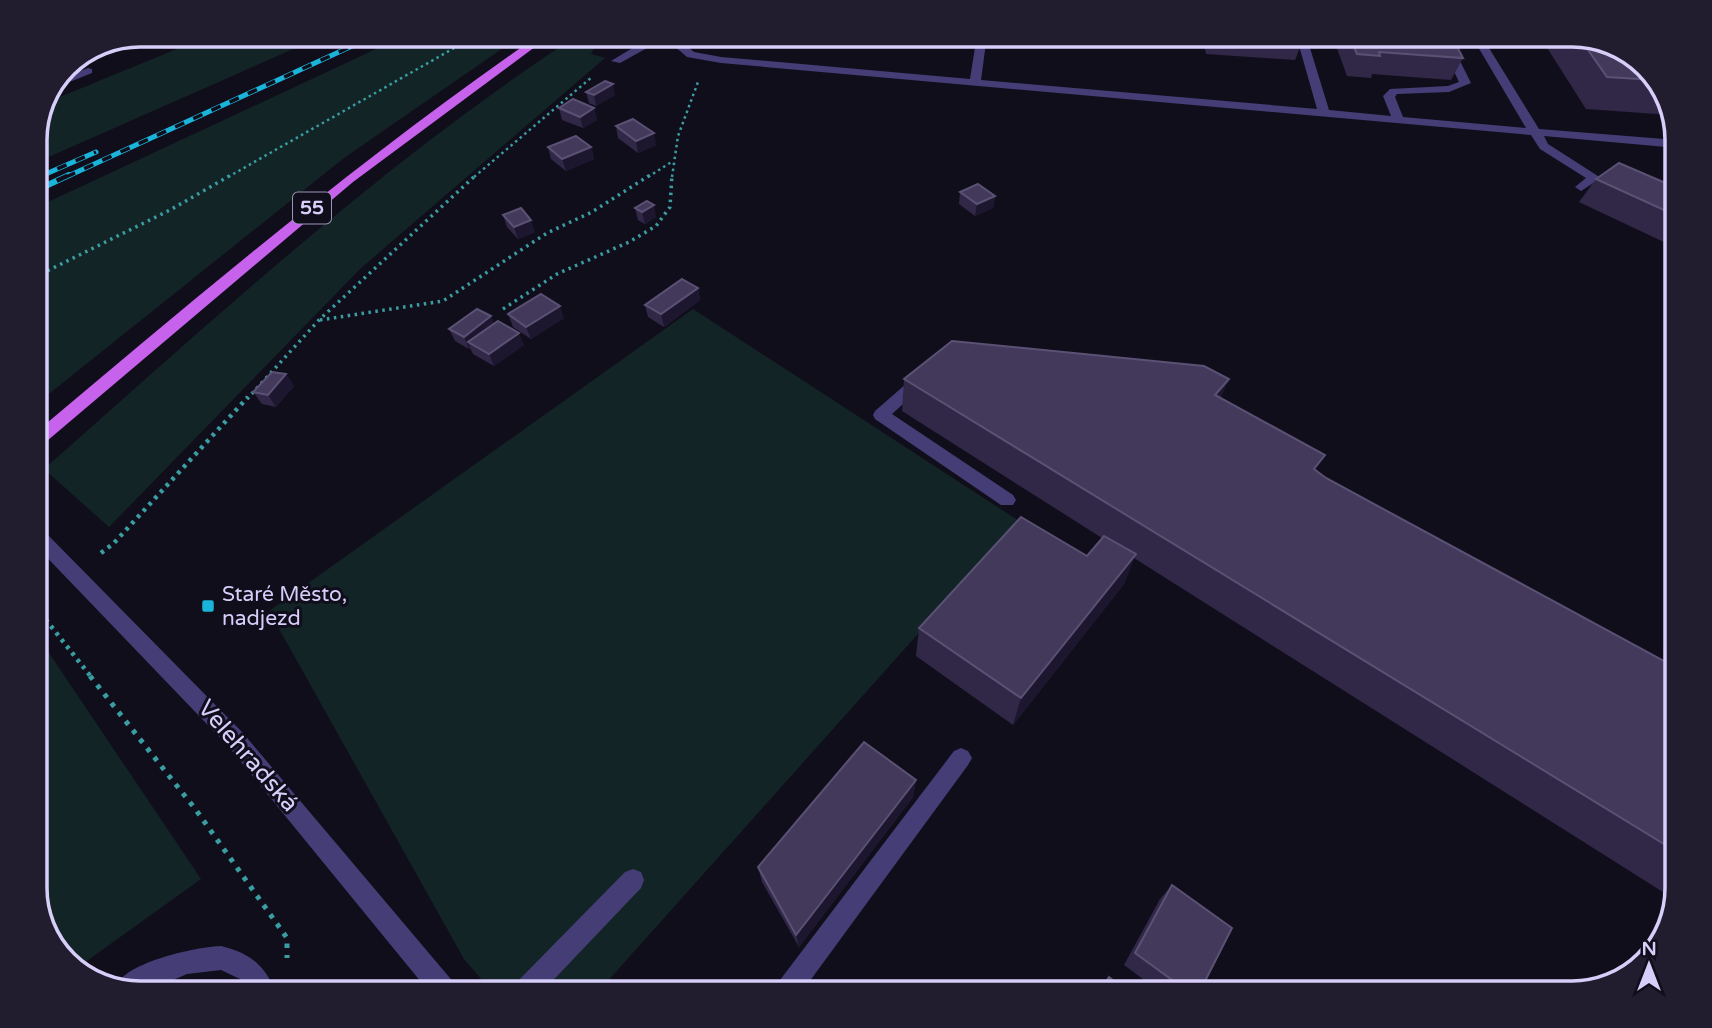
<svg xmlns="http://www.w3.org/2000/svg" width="1712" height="1028" font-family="'Varela Round',sans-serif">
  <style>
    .green { fill: #122425 }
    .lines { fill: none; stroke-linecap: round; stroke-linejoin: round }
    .path-far3 { stroke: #3a9da1; stroke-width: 2.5; stroke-dasharray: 2.5 3.5; stroke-linecap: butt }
    .path-far2 { stroke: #3a9da1; stroke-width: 3.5; stroke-dasharray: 2.5 4.5; stroke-linecap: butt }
    .path-far1 { stroke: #3a9da1; stroke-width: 4.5; stroke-dasharray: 3.5 5; stroke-linecap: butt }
    .path { stroke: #3a9da1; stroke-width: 5; stroke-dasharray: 4.5 7; stroke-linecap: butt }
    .service { fill: #453e76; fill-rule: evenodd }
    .minor { fill: #453e76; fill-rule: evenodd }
    .tertiary { fill: #453e76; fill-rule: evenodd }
    .primary { fill: #c662ec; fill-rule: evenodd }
    .rail-far1-casing { stroke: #1ab4da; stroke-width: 5 }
    .rail-casing { stroke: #1ab4da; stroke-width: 6 }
    .rail-far1 { stroke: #110e1c; stroke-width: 3.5; stroke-dasharray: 10; stroke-linecap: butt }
    .rail { stroke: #110e1c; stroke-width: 4.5; stroke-dasharray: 12; stroke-linecap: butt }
    .wall { fill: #312848 }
    .shaded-wall { fill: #1d162f }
    .building { fill: #433a5b; stroke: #5a5174; stroke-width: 2 }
    .poi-dot { fill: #1ab4da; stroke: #110e1c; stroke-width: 2.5 }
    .labels { text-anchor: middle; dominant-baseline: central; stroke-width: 6; stroke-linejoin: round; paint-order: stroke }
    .shield { fill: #110e1c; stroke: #9c94b7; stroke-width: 2 }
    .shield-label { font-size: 19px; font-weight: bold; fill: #d7cef9 }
    .poi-label { font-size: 21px; fill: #d7cef9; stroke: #110e1c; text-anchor: start }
    .near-street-label { font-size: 24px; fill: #d7cef9; stroke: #110e1c }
    .rim { fill: none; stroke: #d7cef9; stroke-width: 3.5 }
  </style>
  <rect width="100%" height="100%" fill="#110e1c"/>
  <g class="green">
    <path d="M211 35H325L35 163V134L50 101Z"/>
    <path d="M406 35H522L344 158 35 405V208Z"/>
    <path d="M578 35H600L591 54 605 58 360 269 109 527 44 469C216 317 386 160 578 35Z"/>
    <path d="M693 309 1019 521 597 993H493L464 959 269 611Z"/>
    <path d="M35 614 44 624 49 653 201 879 77 968 49 941 35 894Z"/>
  </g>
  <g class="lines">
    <g class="path-far3">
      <path d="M228 177 477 35"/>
      <path d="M474 177 592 77"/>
      <path d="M648 177 673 161"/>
      <path d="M672 177 678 136 698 82"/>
    </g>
    <g class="path-far2">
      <path d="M35 277 170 210 231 175"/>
      <path d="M503 309 557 274 629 242 656 226 670 207 672 175"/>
      <path d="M320 320 443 301 547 233 592 212 650 175"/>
      <path d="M247 399 319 320 476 175"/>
    </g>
    <g class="path-far1">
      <path d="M101 553 114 543 248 397"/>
      <path d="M35 606 92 678"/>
    </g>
    <path class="path" d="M90 676 196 810 287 938V958"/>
    <g class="service">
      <path d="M654 35H674L694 52 721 57 970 79 977 35H987L981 80 1317 109 1296 35H1306L1329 110 1391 116 1383 96 1390 89 1448 86 1459 82 1437 35H1447L1471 83 1449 92 1397 94 1395 97 1403 117 1526 128 1471 35H1481L1539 129 1677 140V148L1544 136 1548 144 1601 178 1581 191 1575 187 1586 178 1540 149 1531 135 721 63 687 57 665 38 620 63 611 61Z"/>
      <path d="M88 68 92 69V73L57 87 60 79Z"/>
      <path d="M919 376 927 381 924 385 892 414 1013 495 1016 500 1013 505H1001L875 419 873 415 875 411 914 377Z"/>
      <path d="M961 748 968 751 972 758 968 765 801 993H774L777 984 954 751Z"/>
      <path d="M633 869 641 872 644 880 641 888 541 993H512L515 984 625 872Z"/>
    </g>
    <path class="minor" d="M221 946C250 953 265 965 276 993H251L240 979 221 970 187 974 143 993 116 986C126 962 196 947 221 946Z"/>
    <path class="tertiary" d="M35 526 41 528 242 732 455 984 458 993H430L228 746 35 545Z"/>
    <path class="primary" d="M539 35H551L353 182 41 446 35 448V433C199 295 362 157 539 35Z"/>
    <g class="rail-far1-casing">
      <g id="rail-far1">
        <path d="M39 177 96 152"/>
        <path d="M66 177 376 35"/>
      </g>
    </g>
    <g class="rail-casing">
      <g id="rail">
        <path d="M35 179 43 175"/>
        <path d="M35 191 69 175"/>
      </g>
    </g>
    <use href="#rail-far1" class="rail-far1"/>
    <use href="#rail" class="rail"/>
  </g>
  <g class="wall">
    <path d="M1000 35H1087L1085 46 1000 39Z"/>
    <path d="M1202 35H1305L1295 60 1206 54Z"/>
    <path d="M1336 35H1451L1463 58 1451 80 1372 74 1371 78 1347 76 1334 40Z"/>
    <path d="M1539 35H1571L1625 49 1663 87 1671 115 1586 109Z"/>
    <path d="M586 92 615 95 596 106 589 103Z"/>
    <path d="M559 108H594L597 120 583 128 562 120Z"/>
    <path d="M616 126 656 145 638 153 618 138Z"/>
    <path d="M548 147H591L594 159 566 171 551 159Z"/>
    <path d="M1596 179 1677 188V234L1666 243 1579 202Z"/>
    <path d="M960 192 995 196 993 208 975 216 959 204Z"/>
    <path d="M635 208 656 217 645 224 638 220Z"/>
    <path d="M503 215 535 232 518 239 507 227Z"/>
    <path d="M698 288 700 300 664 327 648 317 645 305Z"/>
    <path d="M508 314 564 318 531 339 513 327Z"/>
    <path d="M494 324 524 345 494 366 473 354 470 348 469 349 455 341 449 329Z"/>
    <path d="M286 374 294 386 276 407 262 404 253 392Z"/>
    <path d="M904 379 1221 398 1326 478 1677 668V888L1674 899 1134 558 1124 584 1013 725 916 656 919 628 1087 556 1102 538 902 411Z"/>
    <path d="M916 780 913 797 799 947 762 882 758 867Z"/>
    <path d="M1172 885 1199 993H1162L1124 965 1160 899Z"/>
  </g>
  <g class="shaded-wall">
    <path d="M613 84 615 95 596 106 594 95Z"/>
    <path d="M594 108 597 120 583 128 580 117Z"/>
    <path d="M654 133 656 145 638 153 636 141Z"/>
    <path d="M591 147 594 159 566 171 562 159Z"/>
    <path d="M995 196 993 208 975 216 977 204Z"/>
    <path d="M654 205 656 217 645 224 642 212Z"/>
    <path d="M531 220 535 232 518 239 514 227Z"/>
    <path d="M1677 229V234L1666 243Z"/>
    <path d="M698 288 700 300 664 327 661 314Z"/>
    <path d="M560 306 564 318 531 339 526 327Z"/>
    <path d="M491 316 496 328 468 342 470 348 469 349 464 337Z"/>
    <path d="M519 333 524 345 494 366 489 354Z"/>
    <path d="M286 374 294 386 276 407 268 395Z"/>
    <path d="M1229 379 1215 412V395Z"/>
    <path d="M1136 554 1124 584 1013 725 1021 698Z"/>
    <path d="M916 780 913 797 799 947 796 935Z"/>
  </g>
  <g class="building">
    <path d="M1349 35H1451L1463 58 1379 52 1380 56 1357 54Z"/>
    <path d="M1579 37 1625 49 1656 80 1607 77Z"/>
    <path d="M605 81 613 84 594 95 586 92Z"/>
    <path d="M573 99 594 108 580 117 559 108Z"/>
    <path d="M633 119 654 133 636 141 616 126Z"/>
    <path d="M576 136 591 147 562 159 548 147Z"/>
    <path d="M1619 163 1677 188V216L1596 179Z"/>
    <path d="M978 184 995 196 977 204 960 192Z"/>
    <path d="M647 201 654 205 642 212 635 208Z"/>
    <path d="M521 208 531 220 514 227 503 215Z"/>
    <path d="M682 279 698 288 661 314 645 305Z"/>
    <path d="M541 294 560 306 526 327 508 314Z"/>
    <path d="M477 309 491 316 464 337 449 329Z"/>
    <path d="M498 321 519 333 489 354 468 342Z"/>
    <path d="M952 341 1204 366 1229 379 1215 395 1325 455 1314 469 1326 478 1677 668V852L904 379Z"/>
    <path d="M272 372 286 374 268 395 253 392Z"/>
    <path d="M1021 517 1087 556 1104 536 1136 554 1021 698 919 628Z"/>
    <path d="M864 742 916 780 796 935 758 867Z"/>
    <path d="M1172 885 1232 928 1199 993H1190L1135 953Z"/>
    <path d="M1109 977 1128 993H1099Z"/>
  </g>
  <rect class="poi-dot" x="201" y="599" width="14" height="14" rx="3.5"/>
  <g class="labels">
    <rect class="shield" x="293" y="192.5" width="38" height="31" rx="5"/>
    <g class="shield-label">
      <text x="312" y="208">55</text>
    </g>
    <g class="poi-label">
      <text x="222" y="594">Staré Město,<tspan x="222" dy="24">nadjezd</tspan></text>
    </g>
    <g class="near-street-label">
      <text transform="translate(248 756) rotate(49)">Velehradská</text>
    </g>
  </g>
  <path d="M0 0H1712V1028H0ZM140 47H1572A93 93 0 0 1 1665 140V888A93 93 0 0 1 1572 981H140A93 93 0 0 1 47 888V140A93 93 0 0 1 140 47Z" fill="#211d2e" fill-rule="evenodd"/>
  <path class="rim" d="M140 47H1572A93 93 0 0 1 1665 140V888A93 93 0 0 1 1572 981H140A93 93 0 0 1 47 888V140A93 93 0 0 1 140 47Z"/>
  <g transform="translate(1649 965)" stroke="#110e1c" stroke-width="5" paint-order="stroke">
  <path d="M0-5L12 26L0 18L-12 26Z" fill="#d7cef9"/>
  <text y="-10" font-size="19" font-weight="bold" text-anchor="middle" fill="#d7cef9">N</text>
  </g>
</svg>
